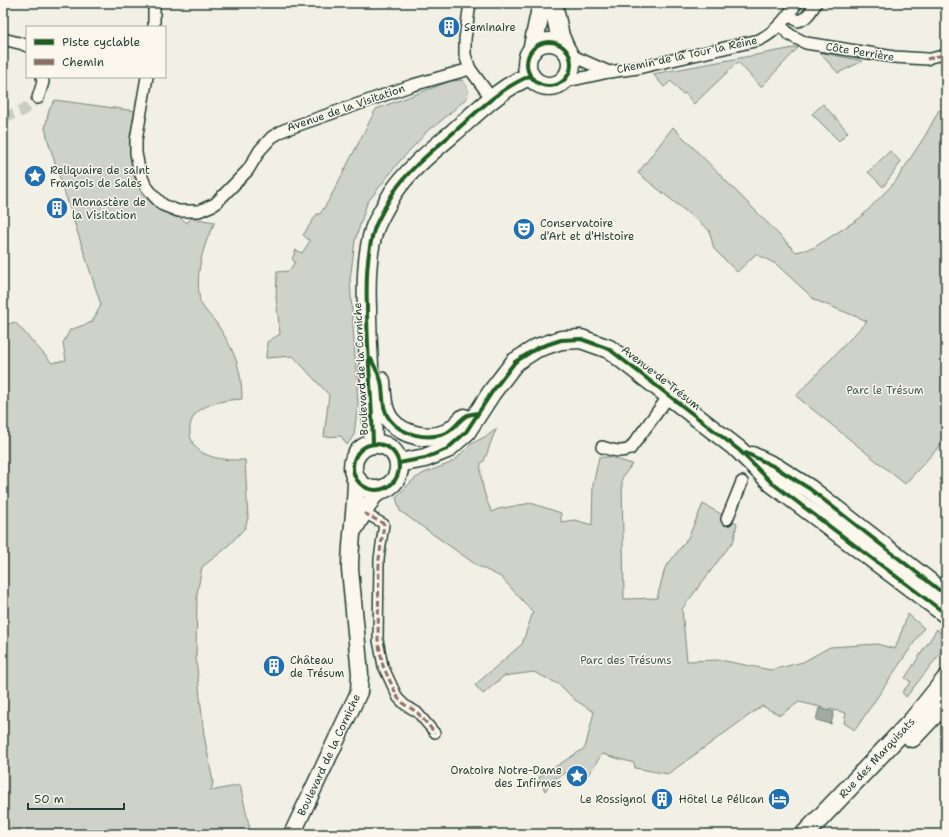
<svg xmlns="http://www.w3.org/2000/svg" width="949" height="837" font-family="'Shantell Sans',sans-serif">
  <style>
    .built { fill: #e0e1d6 }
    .green { fill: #cfd2c8; stroke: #77887e }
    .water { fill: #a2aba1; stroke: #6e7f75 }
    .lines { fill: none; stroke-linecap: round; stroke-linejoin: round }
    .minor-tunnel { stroke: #c8ccc2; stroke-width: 11; stroke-dasharray: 11 5.5; stroke-linecap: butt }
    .pedestrian-casing { stroke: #1f3d34; stroke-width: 12 }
    .minor-casing { stroke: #1f3d34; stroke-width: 14 }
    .secondary-casing { stroke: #1f3d34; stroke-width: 19 }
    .primary-casing { stroke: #1f3d34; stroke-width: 21 }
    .pedestrian { stroke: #fbf7ec; stroke-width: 9 }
    .minor { stroke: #fbf7ec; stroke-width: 11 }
    .secondary { stroke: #fbf7ec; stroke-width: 16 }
    .primary { stroke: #fbf7ec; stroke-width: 18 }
    .quiet { stroke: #8d6e63; stroke-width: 3; stroke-dasharray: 6 3; stroke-linecap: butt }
    .cycleway-casing { stroke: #fbf7ec; stroke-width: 6 }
    .cycleway { stroke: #1b5e20; stroke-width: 4 }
    .labels { text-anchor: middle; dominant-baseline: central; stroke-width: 3; stroke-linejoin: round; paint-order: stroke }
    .poi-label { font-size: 11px; fill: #1f3d34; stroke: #fbf7ec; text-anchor: start }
    .street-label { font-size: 11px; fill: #1f3d34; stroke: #fbf7ec }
    .park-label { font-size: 11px; fill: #425b52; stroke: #fbf7ec }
  </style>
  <rect width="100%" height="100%" fill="#f2f0e5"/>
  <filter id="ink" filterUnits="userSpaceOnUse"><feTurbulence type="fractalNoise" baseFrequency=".025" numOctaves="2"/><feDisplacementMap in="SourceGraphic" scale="8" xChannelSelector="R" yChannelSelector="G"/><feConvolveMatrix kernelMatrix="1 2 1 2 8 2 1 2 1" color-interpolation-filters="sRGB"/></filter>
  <g filter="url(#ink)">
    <path class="built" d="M706 3H741L733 7 720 9Z"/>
    <g class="green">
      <path d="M799 47 761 87 738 62 694 104 685 93 682 94 671 81 664 87 653 74Z"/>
      <path d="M819 52 863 61 838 73Z"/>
      <path d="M462 80C468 86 469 90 467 98L434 127H432L426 132 425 134 399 162 367 203 355 241 350 280 358 403 354 435 347 445 341 436 324 437 329 395 293 356 266 358 267 342 280 334 276 298 277 272 289 271 295 262 292 259 296 250 302 253 310 241 303 235 317 214H320L329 200 376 109 451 81Z"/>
      <path d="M55 100 136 111C132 147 124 181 156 207 162 211 170 213 176 216 180 217 183 220 187 223L191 218 215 222C204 243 196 269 199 293 200 296 199 299 200 302 204 310 212 317 217 324 234 350 242 368 242 399 222 400 187 405 190 433 191 443 196 450 205 454 217 460 232 460 245 460L248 518 245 528 224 550 202 567 197 594 196 658 204 735 213 782 211 791 240 785 251 834H3V326L15 322 52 363 66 360 63 343 70 330 92 322 101 305 49 144 45 128 49 110Z"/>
      <path d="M823 104 848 132 839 141 812 114Z"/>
      <path d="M939 110 946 114V439L905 484 796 396 867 321 815 300 776 264 756 254 737 272 714 249 709 230 638 173 673 127 796 252 813 248 860 218 895 182 925 136Z"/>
      <path d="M890 151 901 162 883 187 868 172Z"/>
      <path d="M497 428C491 439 489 450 484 461L481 463C479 476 485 500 492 512L498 509 531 503 561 513V522L575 520 592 525 593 485 599 457H610L632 464 622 478 624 599 657 598 665 568 688 538 703 504 737 523 734 540 682 609 687 661 720 660 771 670 803 662 830 647 877 644 895 649 908 614 924 628 855 730 844 723 846 713 799 702 780 715 762 706 668 774 635 768 634 763 602 754 581 785 570 771 554 779 545 791 539 777 585 748 594 712 575 700 560 685 534 672 504 676 483 694 475 685 522 644 533 612 501 577 478 566 400 511 396 497 413 480 424 473 448 464 455 460 471 444 490 434Z"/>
      <path d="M937 629 944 638 946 646 906 697 902 692 911 682 905 678Z"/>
    </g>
    <path class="water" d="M819 708 834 712 831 724 816 720Z"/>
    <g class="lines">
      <path class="minor-tunnel" d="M3 117 22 111 38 98"/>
      <g class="pedestrian-casing">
        <g id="pedestrian">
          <path d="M927 59 946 54"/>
          <path d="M364 513 384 524 379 559 378 640 383 666 398 698 405 705 417 712 435 733"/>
        </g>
      </g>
      <g class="minor-casing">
        <g id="minor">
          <path d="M470 3 465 39V55L470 69"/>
          <path d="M789 15 798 21C807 19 811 11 816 3"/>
          <path d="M780 25 790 35 806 43 894 57 927 59"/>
          <path d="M154 27V3"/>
          <path d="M3 39 23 44 27 46"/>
          <path d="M568 54 609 72"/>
          <path d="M147 77 136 140V153L139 169 145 185 154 196 163 205 178 211H199L215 204 248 170 260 150 272 137 284 130 413 85 470 69 492 99"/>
          <path d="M563 82 609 72 638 68 759 40C776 32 786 18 797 3"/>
          <path d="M38 98 43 82 42 77"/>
          <path d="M602 447C612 450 620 453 630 449L669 396"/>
          <path d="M727 519 742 482"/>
        </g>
      </g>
      <g class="secondary-casing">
        <g id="secondary">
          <path d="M355 528 373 497 381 490"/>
          <path d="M292 834 359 692 360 674 350 569C350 539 356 509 356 478"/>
        </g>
      </g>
      <g class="primary-casing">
        <g id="primary">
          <path d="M553 3 560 36 566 50"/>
          <circle cx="549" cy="64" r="22"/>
          <path d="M532 51 542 3"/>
          <path d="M381 381C382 394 382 410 390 420 403 436 430 441 447 433 453 430 459 423 464 418"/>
          <path d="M373 444C372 399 367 354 367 308 366 283 366 255 374 230 377 220 388 202 393 193 409 169 432 151 453 133 477 112 500 88 530 76"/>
          <circle cx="376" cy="467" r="23"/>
          <path d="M752 456 775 467 810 489 946 595"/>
          <path d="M399 463 425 458 447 449 466 432 492 392 515 362 537 348 561 340 581 339 609 349 739 450 772 483 946 614"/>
          <path d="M912 738 946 702"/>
          <path d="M805 834 913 720 946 679"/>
        </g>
      </g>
      <use href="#pedestrian" class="pedestrian"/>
      <use href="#minor" class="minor"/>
      <use href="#secondary" class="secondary"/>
      <use href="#primary" class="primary"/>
      <g class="quiet">
        <path d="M927 59 946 54"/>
        <path d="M364 513 384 524 379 559 378 640 383 666 398 698 405 705 417 712 435 733"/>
      </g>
      <g class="cycleway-casing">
        <g id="cycleway">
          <circle cx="549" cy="64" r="22"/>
          <path d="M371 359C374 366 379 374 381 381 384 394 381 409 390 420 402 435 427 440 444 434 454 430 458 421 466 416 469 414 474 414 478 413"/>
          <path d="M373 444C372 399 367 354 367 308 366 283 366 255 374 230 377 220 388 202 393 193 409 169 432 151 453 133 477 112 500 88 530 76"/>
          <circle cx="376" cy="467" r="23"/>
          <path d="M746 453 775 467 810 489 939 590"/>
          <path d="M399 463 425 458 447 449 466 432 492 392 515 362 537 348 561 340 581 339 609 349 739 450 772 483 946 614"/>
        </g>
      </g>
      <use href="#cycleway" class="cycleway"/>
    </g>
  </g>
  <defs>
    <g id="building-disc" transform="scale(1.15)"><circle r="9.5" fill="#1f6fb2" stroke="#fbf7ec"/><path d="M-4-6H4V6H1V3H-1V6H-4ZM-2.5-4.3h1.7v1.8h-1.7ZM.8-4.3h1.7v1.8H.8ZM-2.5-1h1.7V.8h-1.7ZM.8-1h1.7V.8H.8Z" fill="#fff"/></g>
    <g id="sight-disc" transform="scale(1.15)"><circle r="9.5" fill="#1f6fb2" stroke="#fbf7ec"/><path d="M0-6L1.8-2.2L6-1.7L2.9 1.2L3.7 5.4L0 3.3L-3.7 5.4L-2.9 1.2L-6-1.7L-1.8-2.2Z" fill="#fff"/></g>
    <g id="theatre-disc" transform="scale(1.15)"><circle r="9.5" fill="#1f6fb2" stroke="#fbf7ec"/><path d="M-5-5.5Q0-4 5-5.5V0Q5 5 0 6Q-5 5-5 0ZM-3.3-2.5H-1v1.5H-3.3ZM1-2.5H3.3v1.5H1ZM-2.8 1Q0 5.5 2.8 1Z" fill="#fff"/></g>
    <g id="hotel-disc" transform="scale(1.15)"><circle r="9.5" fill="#1f6fb2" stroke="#fbf7ec"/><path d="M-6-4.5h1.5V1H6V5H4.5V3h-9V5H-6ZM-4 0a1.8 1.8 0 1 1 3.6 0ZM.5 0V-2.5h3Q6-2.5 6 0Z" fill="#fff"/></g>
  </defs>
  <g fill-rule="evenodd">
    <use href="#building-disc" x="449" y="27"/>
    <use href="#sight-disc" x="35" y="176"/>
    <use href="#building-disc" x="57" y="208"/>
    <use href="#theatre-disc" x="524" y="229"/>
    <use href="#building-disc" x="274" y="666"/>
    <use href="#sight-disc" x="577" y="776"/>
    <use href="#building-disc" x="662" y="799"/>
    <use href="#hotel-disc" x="779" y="799"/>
  </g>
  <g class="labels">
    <g class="poi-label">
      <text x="464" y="27">Seminaire</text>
      <text x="50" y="170">Reliquaire de saint<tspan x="50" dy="13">François de Sales</tspan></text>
      <text x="72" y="202">Monastère de<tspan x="72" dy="13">la Visitation</tspan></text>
      <text x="540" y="223">Conservatoire<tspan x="540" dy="13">d'Art et d'Histoire</tspan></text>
      <text x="290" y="660">Château<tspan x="290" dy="13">de Trésum</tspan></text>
      <text x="562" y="770" text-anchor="end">Oratoire Notre-Dame<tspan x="562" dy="13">des Infirmes</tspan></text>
      <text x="646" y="799" text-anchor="end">Le Rossignol</text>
      <text x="764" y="799" text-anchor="end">Hôtel Le Pélican</text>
    </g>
    <g class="street-label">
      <text transform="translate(860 52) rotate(9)">Côte Perrière</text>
      <text transform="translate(687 55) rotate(-12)">Chemin de la Tour la Reine</text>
      <text transform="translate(346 108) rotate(-19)">Avenue de la Visitation</text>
      <text transform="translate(361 369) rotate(-93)">Boulevard de la Corniche</text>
      <text transform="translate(661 378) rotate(38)">Avenue de Trésum</text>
      <text transform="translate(329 755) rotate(-65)">Boulevard de la Corniche</text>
      <text transform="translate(877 758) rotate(-47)">Rue des Marquisats</text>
    </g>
    <g class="park-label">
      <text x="885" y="390">Parc le Trésum</text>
      <text x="626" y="660">Parc des Trésums</text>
    </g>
  </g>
  <rect width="949" height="837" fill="none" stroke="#fbf7ec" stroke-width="16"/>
  <rect x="8" y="8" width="933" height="821" fill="none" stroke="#1f3d34" stroke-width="1.5" filter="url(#ink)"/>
  <rect x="26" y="26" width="140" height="52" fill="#fbf7ec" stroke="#a3ada2"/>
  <rect x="34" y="39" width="20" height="6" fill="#1b5e20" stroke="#a3ada2"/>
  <text x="62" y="46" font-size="12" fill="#1f3d34">Piste cyclable</text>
  <rect x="34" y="59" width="20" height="6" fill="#8d6e63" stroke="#a3ada2"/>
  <text x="62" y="66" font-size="12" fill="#1f3d34">Chemin</text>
  <path d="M28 803v6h96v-6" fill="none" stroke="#1f3d34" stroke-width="2"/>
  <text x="34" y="803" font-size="12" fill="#1f3d34" stroke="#fbf7ec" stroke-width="3" paint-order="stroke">50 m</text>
</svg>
